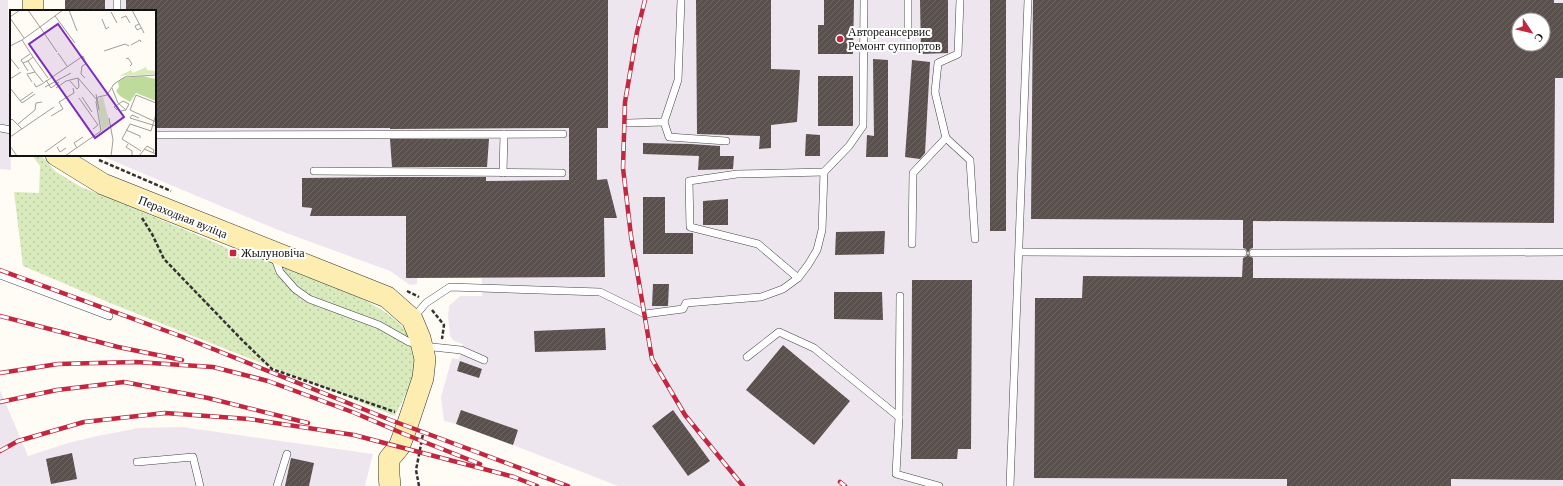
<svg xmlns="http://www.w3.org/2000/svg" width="1563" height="486" font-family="Georgia,serif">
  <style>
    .industrial { fill: #ede6ef; fill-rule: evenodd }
    .grass { fill: url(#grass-dots) }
    .building { fill: url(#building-hatch); fill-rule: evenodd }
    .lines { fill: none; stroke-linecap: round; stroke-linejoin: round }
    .lane-casing { stroke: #444; stroke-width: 8 }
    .secondary-casing { stroke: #333; stroke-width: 22 }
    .path { stroke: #333; stroke-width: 2.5; stroke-dasharray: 4 2; stroke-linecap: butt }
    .lane { stroke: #fff; stroke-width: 7 }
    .secondary { stroke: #feedb0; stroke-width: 21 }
    .rail-casing { stroke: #c2273f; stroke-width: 4.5 }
    .rail { stroke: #fff; stroke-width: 3; stroke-dasharray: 9; stroke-linecap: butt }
    .poi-dot { fill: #c2273f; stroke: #fff; stroke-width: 1.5 }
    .labels { text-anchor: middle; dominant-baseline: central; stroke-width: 4; stroke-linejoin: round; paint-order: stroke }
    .poi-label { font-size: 12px; fill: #111; stroke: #fff; text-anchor: start }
    .street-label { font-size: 12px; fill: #111; stroke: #fff }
    .inset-road { fill: none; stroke: #a09e9a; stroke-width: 1 }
    .view { fill: #7b2cbf; fill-opacity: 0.15; stroke: #7b2cbf; stroke-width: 2 }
    .inset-edge { fill: none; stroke: #111; stroke-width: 2 }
  </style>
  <defs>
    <pattern id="grass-dots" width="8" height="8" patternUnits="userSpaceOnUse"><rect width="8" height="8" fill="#d9ebbd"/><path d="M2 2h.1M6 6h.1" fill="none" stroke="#b9c8a1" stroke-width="1.8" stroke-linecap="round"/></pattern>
    <pattern id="building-hatch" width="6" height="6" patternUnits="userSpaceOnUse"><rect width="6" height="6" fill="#5a504d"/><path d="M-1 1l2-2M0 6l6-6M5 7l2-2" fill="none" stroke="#6d6562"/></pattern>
  </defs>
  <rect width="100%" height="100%" fill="#fffcf5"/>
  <g class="industrial">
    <path d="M0 0H8L11 170 0 169Z"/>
    <path d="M65 0H1563V486H618L513 445 456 424 444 421 441 397 452 358 459 359 463 344 454 341 450 336 448 317 449 306 460 296H482V278H417V284L410 285 390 271 278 230 99 155H155V11H65ZM1519 20H1543V44H1519Z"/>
    <path d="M0 390 28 456 68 443 97 436 139 428 182 427 373 454 365 486H0Z"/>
  </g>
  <path class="grass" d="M32 155H41L55 171 81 187 107 197 221 245 242 256 258 254C280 264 301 273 322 282 353 295 410 314 415 353 417 374 404 398 395 416L115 305 23 266 14 192 39 193 40 166Z"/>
  <g class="building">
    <rect x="65" y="0" width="40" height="11"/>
    <path d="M126 0H608V128H597V180L607 179 617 218H604L605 277 406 278V216H310L312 208 302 207V178L392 177H486V181L569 180V128L390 129V128H155V11H126Z"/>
    <path d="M696 0H771V69L800 70 797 122 771 125V148L759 149 760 136 697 134Z"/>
    <path d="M824 0H854L853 54H818V25H824Z"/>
    <path d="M920 0H948V53L921 54Z"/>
    <rect x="990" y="0" width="16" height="231"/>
    <path d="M1033 0H1554V3H1563V78H1555L1554 223 1253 221V248L1250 249 1248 253 1249 256 1253 258V278L1563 280V480L1451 479V486H1287V479L1034 478 1035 298H1082L1083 276 1242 277 1243 258 1247 256 1248 253 1246 249 1243 248V220L1031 219ZM1519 20H1543V44H1519Z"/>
    <path d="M873 59 888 60V157H866L867 135 874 136Z"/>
    <path d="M912 60 930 62 925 153 920 159 905 157Z"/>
    <rect x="818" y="76" width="35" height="50"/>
    <path d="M806 134 820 135V156H805Z"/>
    <path d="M390 139H489L487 167H392Z"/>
    <path d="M643 143 690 144 720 146V156H734L733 169 698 170 699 156 643 154Z"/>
    <path d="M643 197H665V233H693V254H643Z"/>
    <path d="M728 199V225H703V201Z"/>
    <path d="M885 231 884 254 835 255 836 232Z"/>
    <path d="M912 280H972L971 449H958L957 459H911Z"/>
    <path d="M653 284H669L668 306H652Z"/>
    <path d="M834 292H882L883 320 834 319Z"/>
    <path d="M605 328 606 350 535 352 534 331Z"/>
    <path d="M783 345 850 401 814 445 746 390Z"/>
    <path d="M460 361 482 369 479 378 457 371Z"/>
    <path d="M461 410 518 430 513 445 456 424Z"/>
    <path d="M673 410 710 461 688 476 652 426Z"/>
    <path d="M72 453 77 479 51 484 46 459Z"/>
    <path d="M291 458 314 463 309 486H285Z"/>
  </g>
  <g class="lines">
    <g class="lane-casing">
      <g id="lane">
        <path d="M681 0 678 80 664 122 669 137 726 141"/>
        <path d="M908 0V35"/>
        <path d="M117 11V0"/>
        <path d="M628 123 664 122"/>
        <path d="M0 128 11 130"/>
        <path d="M155 135 563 134"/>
        <path d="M946 138 970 160 975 239"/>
        <path d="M314 171 562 173"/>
        <path d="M503 173 504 134"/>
        <path d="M912 244 913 173 946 138 935 92 938 63 958 54 960 0"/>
        <path d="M1020 252 1243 253"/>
        <path d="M1253 253 1563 252"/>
        <path d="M274 256 280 272 295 289 309 299 379 325 409 342 423 346 461 350 484 360"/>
        <path d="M0 275 109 316"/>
        <path d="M798 278 758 244 690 227 689 181 737 174 824 172"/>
        <path d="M414 317 426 303 450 287 600 292 645 314 683 309 686 303 761 297 783 289 798 278 808 265 817 250 822 230 824 172 849 146 863 126 864 0"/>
        <path d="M747 357 779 332 814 348 899 417 896 474 939 486"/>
        <path d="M899 417 900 296"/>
        <path d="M137 462 193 457 200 486"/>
        <path d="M277 486 287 454"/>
        <path d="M1010 486 1028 0"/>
      </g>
    </g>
    <g class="secondary-casing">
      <g id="secondary">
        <path d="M33 11V0"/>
        <path d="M56 155 103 184 387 297 412 319 420 338 425 359 423 378 407 426 399 447 389 459V475L390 486"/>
      </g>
    </g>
    <g class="path">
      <path d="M99 160 171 191"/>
      <path d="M142 218 152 234 164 259 243 341 272 369 395 412"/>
      <path d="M407 291 419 297"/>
      <path d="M432 310 444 325 442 339"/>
      <path d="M419 486 416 470 423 434"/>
    </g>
    <use href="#lane" class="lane"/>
    <use href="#secondary" class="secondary"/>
    <g class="rail-casing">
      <g id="rail">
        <path d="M645 0 637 32 625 102 623 168 631 236 652 359 685 415 743 486"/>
        <path d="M0 270 183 337 393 421 568 486"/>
        <path d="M0 316 118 347 182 360"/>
        <path d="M0 373 58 364 136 362 213 367 268 381 355 413 404 434 480 464"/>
        <path d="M0 402 57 390 124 382 208 398 308 423"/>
        <path d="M0 451 18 441 84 422 165 413 249 419 354 435 514 477 537 486"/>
        <path d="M840 482 845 486"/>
      </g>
    </g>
    <use href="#rail" class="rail"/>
  </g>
  <g class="poi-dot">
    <circle cx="840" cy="39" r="4"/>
    <rect x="229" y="249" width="8" height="8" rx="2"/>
  </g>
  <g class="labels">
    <g class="poi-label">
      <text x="848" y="32">Автореансервис<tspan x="848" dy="14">Ремонт суппортов</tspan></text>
      <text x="241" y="253">Жылуновіча</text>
    </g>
    <g class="street-label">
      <text transform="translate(183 217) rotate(22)">Пераходная вуліца</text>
    </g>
  </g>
  <g transform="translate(10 10)">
    <rect width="146" height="146" fill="#fffcf5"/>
    <path d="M136 57 137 60 146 61V64L118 66 103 74 117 65 109 66 121 60 123 63ZM93 87 100 115 92 121 87 93 89 88Z" fill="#d9ebbd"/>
    <path d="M132 66 146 69V91L126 83 120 92 110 86 106 81 109 77 108 72 114 68Z" fill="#bfdb9c"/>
    <path class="inset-road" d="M59 0 67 21M122 0 134 23M101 2 107 13M45 6 65 33M0 7 10 0M0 8 14 28M111 8 116 6 120 13M92 9 96 19 99 17M129 14 125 16 127 20 131 18M12 30 30 17 18 0M121 35 130 30 131 32M0 36 12 30 23 47 18 51 25 62 17 64 22 72M94 41 115 34 119 36M47 42 30 17 53 0M48 43 57 56M23 47 38 68M0 48 9 59M116 49 118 48 122 54 120 56M13 53 11 50 20 44M18 61 13 53 18 51M25 62 33 72M0 69 11 62M36 70 41 78 49 72M60 71 67 79 69 77 68 68M24 73 26 77 32 74 73 46 76 54 72 56 71 64 75 68M35 77 61 63M0 78 12 93 25 84M46 78 56 71 68 68 87 90M102 78 108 93 116 100 111 101M86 84 89 100M72 87 82 102M69 88 88 115 83 119M10 91 23 82M146 93 126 85 120 100 146 112M107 100 104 97 113 91 119 94 116 100M41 106 53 99 49 92 64 83 63 78M99 108 103 130 101 146M129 108 122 105 120 108 146 116M0 111 2 109 12 119M8 114 25 100 26 93 32 92M116 120 130 126V128M91 121 86 92 88 87 97 85 104 74 115 67 146 65M0 127 44 97M118 134 116 137 122 141V146M0 136 7 146M47 137 50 142 56 138M67 138 64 133 73 127M134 139 146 144M131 141 112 129 120 114 141 121 146 104M35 142 56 127M55 146 91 121M129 146 137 136 144 140 143 143"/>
    <path class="view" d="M48 14 114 107 85 128 19 34Z"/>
    <rect width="146" height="146" class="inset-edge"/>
  </g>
  <g transform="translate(1531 32) rotate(125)"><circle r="19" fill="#ffffff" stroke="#a0a0a0"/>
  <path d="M0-3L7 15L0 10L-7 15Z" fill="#c2273f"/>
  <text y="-6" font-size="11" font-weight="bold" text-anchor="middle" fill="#111111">С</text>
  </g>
</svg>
